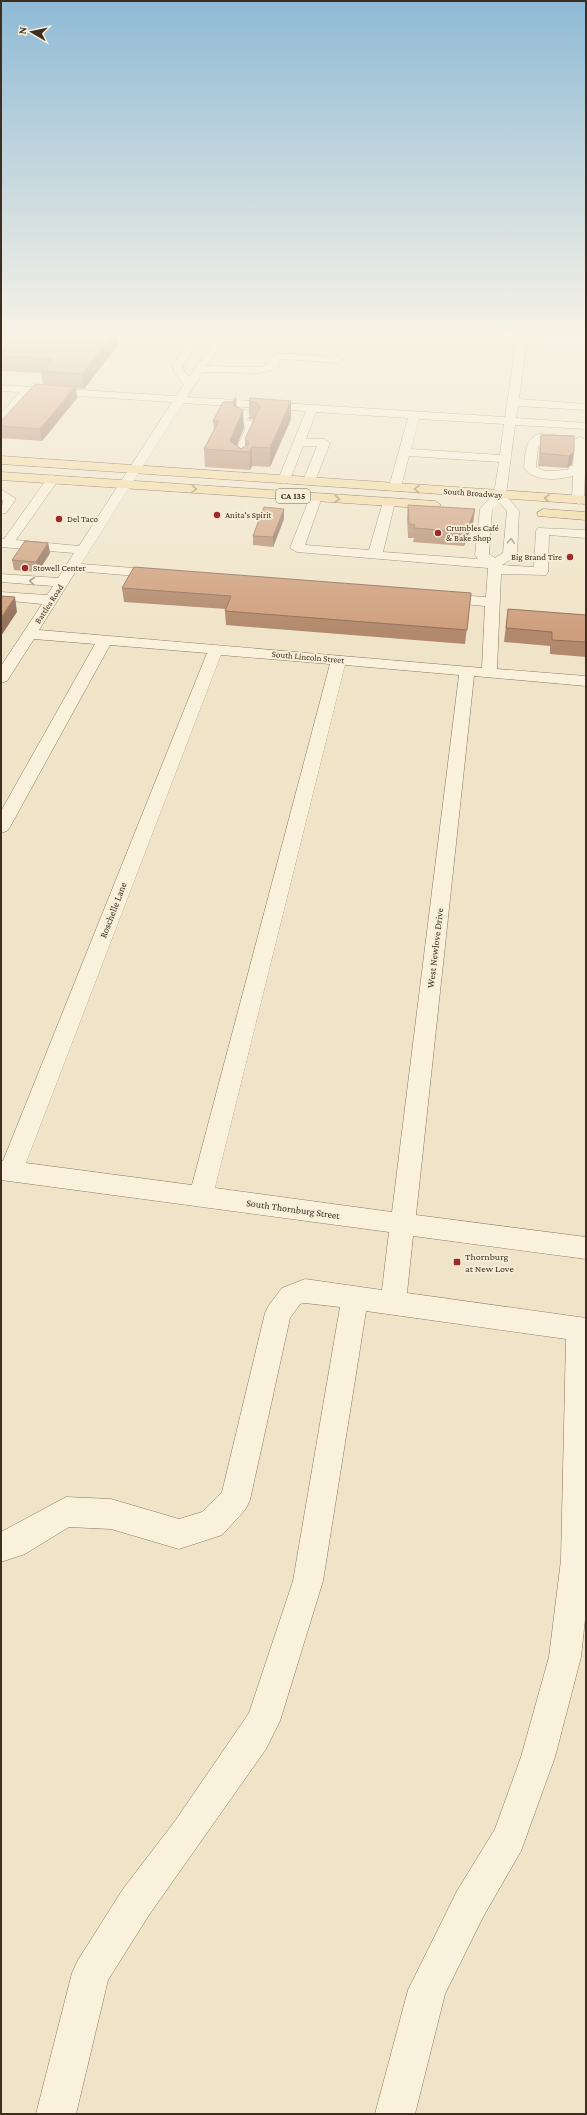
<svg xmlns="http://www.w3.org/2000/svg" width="587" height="2115" font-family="'Crimson Pro',serif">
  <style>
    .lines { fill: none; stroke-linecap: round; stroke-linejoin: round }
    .minor-casing { stroke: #8d765c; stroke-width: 1 }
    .major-casing { stroke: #5b4430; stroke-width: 1 }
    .minor { fill: #faf1dc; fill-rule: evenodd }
    .major { fill: #f3d9a0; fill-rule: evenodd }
    .wall { fill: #b2896c }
    .shaded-wall { fill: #916f58 }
    .building { fill: #cf9f7d; stroke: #916f58 }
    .oneway { stroke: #988460 }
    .oneway2 { stroke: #9c907e }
    .poi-dot { fill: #9e2a2b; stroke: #f7eed8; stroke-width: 1.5 }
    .labels { text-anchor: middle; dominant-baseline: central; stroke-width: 3.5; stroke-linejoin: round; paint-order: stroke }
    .far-street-label { font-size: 9px; fill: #3d2e20; stroke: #f7eed8 }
    .shield { fill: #f7eed8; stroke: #756857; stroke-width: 1 }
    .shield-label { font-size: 9px; font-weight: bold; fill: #3d2e20 }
    .far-poi-label { font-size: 9px; fill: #3d2e20; stroke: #f7eed8; text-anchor: start }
    .street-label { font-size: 10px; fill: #3d2e20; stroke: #f7eed8 }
    .poi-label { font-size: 10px; fill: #3d2e20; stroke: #f7eed8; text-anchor: start }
  </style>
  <rect width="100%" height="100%" fill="#f0e4c8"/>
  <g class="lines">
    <g class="minor-casing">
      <g id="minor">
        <path d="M1 336H6V337L1 340Z"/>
        <path d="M200 336H213L198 345 183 365 184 371 189 377 218 336H228L206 366 260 367 268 365 274 354 278 353 339 357 344 360 339 363 281 359 276 369 260 373 203 372 187 397 505 417 517 336H527L519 399 586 404V410L518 406 516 418 586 423V429L515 425 506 495 519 511 517 555 502 565 534 567 536 531 538 528 586 530V538L549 535 548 572 546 575 501 574 497 669 586 676V686L474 676 416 1215 586 1237V1259L413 1236 407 1293 586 1318V1610L581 1657 555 1757 521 1851 483 1917 445 1994 415 2114H375L408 1990 457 1891 495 1829 521 1757 549 1657 561 1560 566 1339 366 1311 323 1581 280 1721 266 1749 149 1915 108 1980 76 2114H36L72 1973 78 1960 123 1889 175 1821 249 1713 293 1581 340 1307 305 1303 300 1304 290 1318 250 1500 245 1510 222 1535 179 1549 111 1529 69 1527 25 1554 1 1562V1532L66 1497 111 1499 179 1519 202 1512 222 1492 265 1313 269 1305 282 1288 305 1279 382 1290 389 1232 1 1180V1160L3 1161 207 653 110 645 10 827 7 831 1 833V811L95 644 34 639 7 681 1 683V666L42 604 1 600V592L47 595 53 586 1 582V574L58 578 74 553 1 547V539H4L49 476 53 475 59 479 16 540 79 546 172 402 31 393 5 422 1 423V413L20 392 1 391V385L176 396 184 385 174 371 173 365 190 341ZM183 403 306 411 278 480 284 484 290 480 303 446H317L303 481 309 485 315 481 330 443 324 439H306L316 412 408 418 389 487 391 490 395 491 401 487 409 456 499 462 494 494 480 509 475 555 478 559 383 552 395 502 389 498 383 502 369 550 305 545 322 497 316 493 310 497 290 548 297 552 488 568 486 597 440 594 435 595 433 598 435 601 440 602 485 606 482 668 39 630 76 571 161 578 168 574 161 570 81 564ZM419 419 504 424 500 455 411 449ZM500 503 507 511 503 553 495 558 489 554 492 510ZM221 655 330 664 192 1185 26 1163ZM345 665 459 675 392 1212 215 1188Z"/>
        <path d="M544 336H586V341L549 339Z"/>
        <path d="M245 410 251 413 247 420 257 423 259 425 244 458 248 462 242 466 232 459 246 427 237 424 235 422 241 411Z"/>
        <path d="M540 434 567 436 573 439 567 442 543 441 538 447 536 467 545 471 568 470 570 466H573L574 440 580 437 586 440 584 500 582 503 578 504 572 500 573 476C558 480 534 482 524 468 525 455 525 437 540 434Z"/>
        <path d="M1 489 16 499 6 513 1 514 3 500 1 499Z"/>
      </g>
    </g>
    <g class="major-casing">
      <g id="major">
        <path d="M1 456 586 496V504L1 464Z"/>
        <path d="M1 472 435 501 441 505 435 509 1 480Z"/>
        <path d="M543 509 586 512V520L538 516 537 513Z"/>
      </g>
    </g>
    <use href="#minor" class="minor"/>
    <use href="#major" class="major"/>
  </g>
  <g class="wall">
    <path d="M15 336H117L118 345 84 389 76 388 77 398 42 441 1 438V421L43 385 41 373 1 371V351Z"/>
    <path d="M249 401H291V419L270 467 252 466 250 470 205 467 204 449 214 431 213 421 237 407 244 428 237 445 241 449 245 446V439L254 420 249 419Z"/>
    <path d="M541 435 574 436 572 464 567 468 538 466Z"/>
    <path d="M408 505 475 509 473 523 464 546 413 542 414 538H408L407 518Z"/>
    <path d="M284 519 273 547 253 545V536Z"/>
    <path d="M48 543 50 553 38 572 14 570 12 560Z"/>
    <path d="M122 588 471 593 465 644 226 625 225 611 226 609 124 602Z"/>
    <path d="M508 609 586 615V657L550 654V646L504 642Z"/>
  </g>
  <g class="shaded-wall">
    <path d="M113 336H117L118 345 84 389 82 374Z"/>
    <path d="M75 387 77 398 42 441 40 429Z"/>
    <path d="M236 397 237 415 233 405Z"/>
    <path d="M291 401V419L270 467V448Z"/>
    <path d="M243 410 244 428 234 451 230 441Z"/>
    <path d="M252 447V466L250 470V452Z"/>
    <path d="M574 452 572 464 567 468 569 456Z"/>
    <path d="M284 509V519L273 547V537Z"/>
    <path d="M475 509 473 523 464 546 466 532Z"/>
    <path d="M48 543 50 553 38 572 36 562Z"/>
    <path d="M15 597 17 612 1 636V618Z"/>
  </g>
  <g class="building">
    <path d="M15 336H113L82 374 41 371 52 359 1 356V351Z"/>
    <path d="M35 384 75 387 40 429 1 426V421Z"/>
    <path d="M236 397 233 405 243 410 230 441 241 449 249 443 245 439 260 407 257 403 249 401 250 398 291 401 270 448 252 447 250 452 204 449 219 421H213L223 402H233Z"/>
    <path d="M541 435 574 436V452L569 456 540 453Z"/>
    <path d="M408 505 475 509 466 532 414 528 415 525 409 524Z"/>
    <path d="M264 507 284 509 273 537 253 536Z"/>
    <path d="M25 541 48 543 36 562 12 560Z"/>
    <path d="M134 567 471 593 467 630 225 611 231 596 122 588Z"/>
    <path d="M1 596 15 597 1 618Z"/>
    <path d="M508 609 586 615V642L552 640V632L506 628Z"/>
  </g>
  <defs><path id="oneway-chevron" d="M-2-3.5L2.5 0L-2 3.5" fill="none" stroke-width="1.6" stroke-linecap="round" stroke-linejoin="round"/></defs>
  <g class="oneway">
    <use href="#oneway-chevron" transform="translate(194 489) rotate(4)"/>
    <use href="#oneway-chevron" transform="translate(417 489) rotate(-176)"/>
    <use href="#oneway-chevron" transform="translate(547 498) rotate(-176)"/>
    <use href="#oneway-chevron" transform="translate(337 499) rotate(4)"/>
  </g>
  <g class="oneway2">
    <use href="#oneway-chevron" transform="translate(511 541) rotate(-86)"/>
    <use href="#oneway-chevron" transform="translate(32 581) rotate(-175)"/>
  </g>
  <linearGradient id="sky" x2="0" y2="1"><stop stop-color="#8fbad6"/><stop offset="0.53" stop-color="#f8f3e6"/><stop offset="1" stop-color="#f8f3e6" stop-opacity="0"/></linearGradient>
  <rect width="587" height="632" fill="url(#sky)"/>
  <g class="poi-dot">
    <circle cx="217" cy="515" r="4"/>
    <circle cx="59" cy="519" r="4"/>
    <circle cx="438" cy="533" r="4"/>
    <circle cx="570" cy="557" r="4"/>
    <circle cx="25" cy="568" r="4"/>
    <rect x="453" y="1258" width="8" height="8" rx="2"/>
  </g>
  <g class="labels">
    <g class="far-street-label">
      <text transform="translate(473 493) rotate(4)">South Broadway</text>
      <text transform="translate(49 604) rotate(-57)">Battles Road</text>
      <text transform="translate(308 657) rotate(5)">South Lincoln Street</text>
    </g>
    <rect class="shield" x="276" y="489" width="34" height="14" rx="3"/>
    <g class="shield-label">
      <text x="293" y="496">CA 135</text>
    </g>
    <g class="far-poi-label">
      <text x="225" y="515">Anita's Spirit</text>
      <text x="67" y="519">Del Taco</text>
      <text x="446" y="528">Crumbles Café<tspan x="446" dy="10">&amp; Bake Shop</tspan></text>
      <text x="562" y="557" text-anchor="end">Big Brand Tire</text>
      <text x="33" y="568">Stowell Center</text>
    </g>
    <g class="street-label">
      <text transform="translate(113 910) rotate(-69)">Roschelle Lane</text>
      <text transform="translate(435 948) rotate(-83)">West Newlove Drive</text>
      <text transform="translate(293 1209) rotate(8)">South Thornburg Street</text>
    </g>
    <g class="poi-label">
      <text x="465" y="1256">Thornburg<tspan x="465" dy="12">at New Love</tspan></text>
    </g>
  </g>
  <rect width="587" height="2115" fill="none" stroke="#3d2e20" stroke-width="4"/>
  <g transform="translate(32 32) rotate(279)" stroke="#f7eed8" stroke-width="3" paint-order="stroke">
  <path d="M0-3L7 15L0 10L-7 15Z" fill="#3d2e20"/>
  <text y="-6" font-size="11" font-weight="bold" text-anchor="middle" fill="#3d2e20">N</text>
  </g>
</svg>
